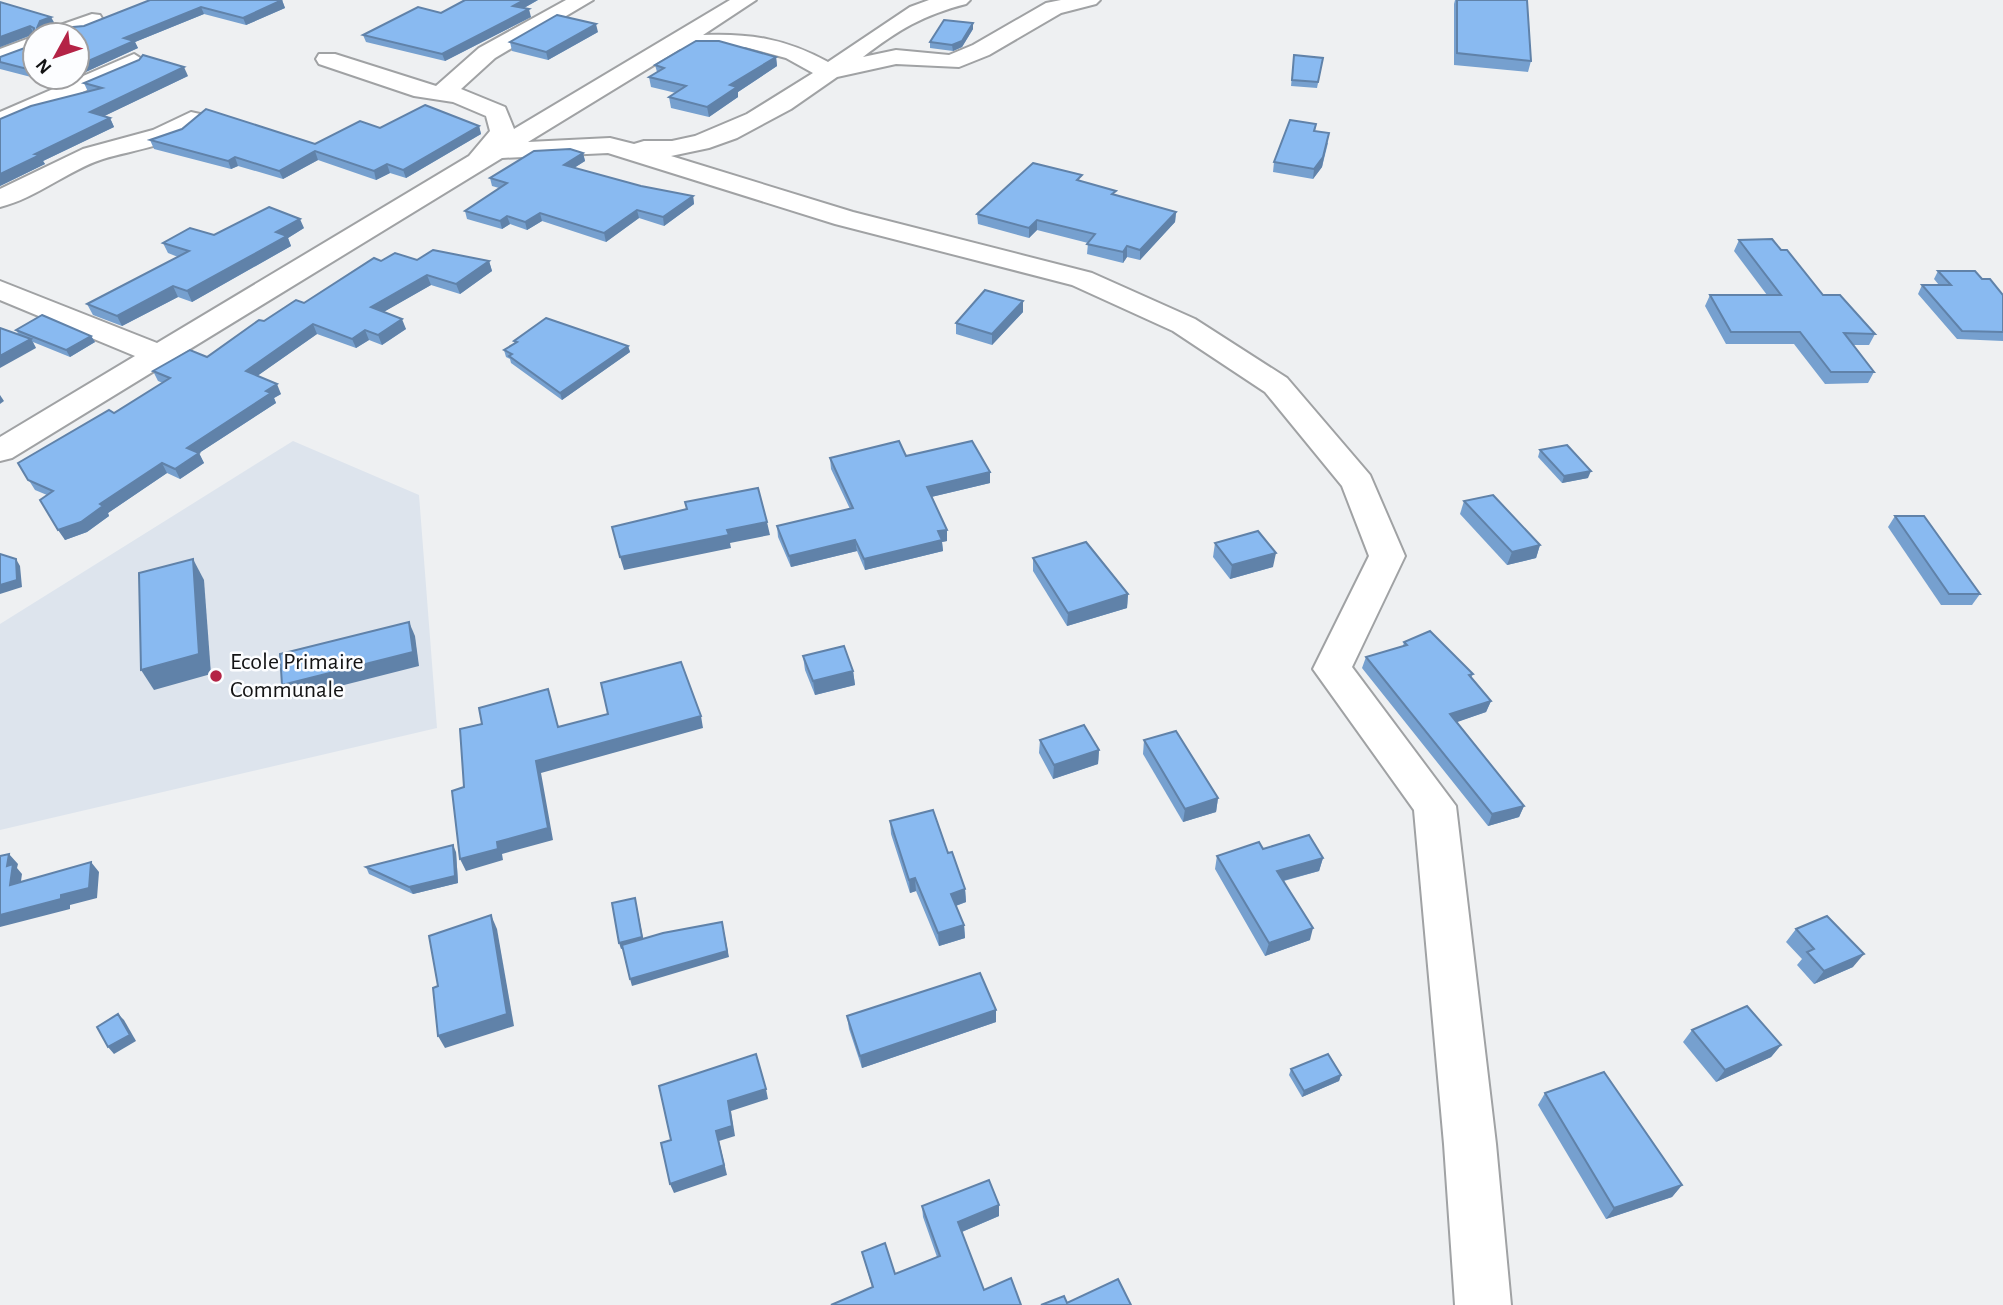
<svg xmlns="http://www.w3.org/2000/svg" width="2003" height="1305" font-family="'Alegreya Sans',sans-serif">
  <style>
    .built { fill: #dde4ed }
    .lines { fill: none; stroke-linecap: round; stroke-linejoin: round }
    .minor-casing { stroke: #a0a2a4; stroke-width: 4 }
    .minor { fill: #fff; fill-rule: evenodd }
    .wall { fill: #76a0cf }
    .shaded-wall { fill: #6082a9 }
    .building { fill: #89baf1; stroke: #6082a9; stroke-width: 2 }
    .poi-dot { fill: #b42346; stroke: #fcfdff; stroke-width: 2.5 }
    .labels { text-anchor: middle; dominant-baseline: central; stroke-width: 5; stroke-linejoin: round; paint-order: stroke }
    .poi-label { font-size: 24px; fill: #131314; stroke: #fcfdff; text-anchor: start }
  </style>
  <rect width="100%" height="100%" fill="#eef0f2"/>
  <path class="built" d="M293 441 419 495 437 728 0 830V624Z"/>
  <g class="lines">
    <g class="minor-casing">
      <g id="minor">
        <path d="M566 0H593L495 58 461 89 505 107 514 129 730 0H756L703 35C750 33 786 39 828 62L910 7 929 0H970L966 4C923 15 898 30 863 57L896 50 949 55 973 45 1046 3 1061 0H1100L1096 4 1061 13 989 55 959 67 896 64 837 77 791 109 737 138 709 148 671 156 853 212 1092 273 1195 319 1287 378 1370 475 1405 556 1352 667 1456 806 1496 1144 1511 1305H1455L1444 1144 1414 810 1313 669 1369 556 1342 486 1265 392 1173 331 1072 285 835 224 608 153 502 158 12 458 0 461V437L135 356 0 300V281L157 343 469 156 490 131 486 116 453 102 414 96 319 64 316 59 319 54H335L436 86 479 48ZM745 47 786 58 813 73 747 114 695 136 672 141H644L634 144 610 138 528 142 680 49Z"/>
        <path d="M92 14 100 15 103 20C90 37 62 35 43 35L46 30Z"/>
        <path d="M35 36V51L0 64V49Z"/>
        <path d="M134 54 145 61 142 66 0 128V112Z"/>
        <path d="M191 112 200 114 203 119C186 144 131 150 103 159 68 170 37 198 0 207V189L83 149 153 130Z"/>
      </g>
    </g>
    <use href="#minor" class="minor"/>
  </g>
  <g class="wall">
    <path d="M150 0H282L285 8 246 25 204 14 135 42 138 48 77 76V35H35V77H74L58 84 0 69V57L33 45 34 34 0 47V2L55 24 43 30 84 26Z"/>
    <path d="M538 0 524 8 531 17 445 61 366 42 363 35 441 13Z"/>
    <path d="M1455 0H1457L1531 61 1528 72 1454 65V4Z"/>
    <path d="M973 23V29L962 47 953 51 930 48V42Z"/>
    <path d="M598 32 548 60 512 51 510 42Z"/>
    <path d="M1294 55 1323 58 1317 88 1291 86Z"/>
    <path d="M776 57 777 66 738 92V97L709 117 671 108 669 97 676 93 651 87 649 77 657 72 655 65Z"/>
    <path d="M188 76 104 116 110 118 114 127 43 161 45 164 0 186V119L88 92 84 83Z"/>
    <path d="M1316 124 1315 131 1328 143 1322 167 1313 179 1273 172 1274 162Z"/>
    <path d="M479 126 481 134 406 178 390 173 376 180 318 160 283 179 238 166 231 169 154 149 150 140 315 144 380 128Z"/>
    <path d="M583 153 585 161 574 168 641 186 693 196 694 204 664 226 639 218 606 242 542 221 527 230 510 224 502 229 467 219 465 211 499 188 492 186 490 178Z"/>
    <path d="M1082 182 1116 195 1176 212 1175 222 1140 260 1127 257 1123 263 1087 254 1088 243 1037 230 1029 238 978 224 977 214Z"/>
    <path d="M304 228 288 238 291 246 192 302 178 297 122 326 93 315 87 304 178 257 168 253 163 243 214 235Z"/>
    <path d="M1739 240 1781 250 1823 295 1875 334 1869 345H1853L1874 372 1868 383 1825 384 1794 344H1726L1705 306 1710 295H1767L1734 251Z"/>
    <path d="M381 261H489L492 271 460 294 431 285 383 312 406 329 382 345 369 340 356 348 317 334 257 376 281 394 274 398 276 403 199 453 204 463 180 479 167 473 108 513 109 516 87 532 65 540 47 495 35 490 18 463 114 413 163 383 158 381 153 371 207 357 264 321 304 303Z"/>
    <path d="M1938 271 1982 279 2003 295V341L1957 339 1918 294 1922 285H1939L1934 279Z"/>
    <path d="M1023 301V312L992 345 956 334V323Z"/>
    <path d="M16 330 91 336 95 342 70 357 33 342 36 348 19 335Z"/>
    <path d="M514 341 628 346 630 352 562 400 511 363 510 359 506 357 504 350 515 344Z"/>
    <path d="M1540 450 1588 478 1562 483 1538 457Z"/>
    <path d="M906 456 990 483 931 497 947 541 942 542 943 551 865 570 857 551 791 567 778 537 777 526 850 509 831 469 830 458Z"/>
    <path d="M1464 501 1540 545 1536 558 1507 565 1460 514Z"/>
    <path d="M1895 516 1980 594 1972 605H1941L1888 527Z"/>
    <path d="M1215 543 1273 567 1230 579 1213 557Z"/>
    <path d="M1033 558 1128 594 1127 608 1067 626 1033 571Z"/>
    <path d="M1404 642 1473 674 1471 678 1491 701 1486 712 1456 722 1524 806 1519 817 1488 826 1362 668 1366 657 1403 646Z"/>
    <path d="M803 656 853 671 855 685 815 695 805 670Z"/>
    <path d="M1040 740 1099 750 1098 764 1053 779 1039 753Z"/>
    <path d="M1144 740 1218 798 1216 812 1183 822 1143 754Z"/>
    <path d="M890 821 965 889 966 902 956 906 964 925 965 938 939 946 916 891 910 893 891 834Z"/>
    <path d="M1263 849 1323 858 1319 871 1284 881 1310 940 1265 956 1215 869 1217 856Z"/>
    <path d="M456 852 458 883 413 894 369 874 366 867Z"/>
    <path d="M1796 929 1853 967 1814 984 1797 965 1802 959 1786 942Z"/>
    <path d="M847 1016 996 1022 862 1068 849 1029Z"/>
    <path d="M1692 1030 1781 1045 1771 1057 1716 1082 1683 1042Z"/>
    <path d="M1291 1069 1341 1075 1339 1081 1302 1097 1289 1075Z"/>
    <path d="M1545 1093 1682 1185 1672 1197 1606 1219 1538 1105Z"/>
    <path d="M922 1206 999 1216 962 1232 984 1290 1021 1305 872 1287 862 1252 895 1274 937 1257 923 1217Z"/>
  </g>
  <g class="shaded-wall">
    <path d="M282 0 285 8 246 25 243 18Z"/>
    <path d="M524 0H538L515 13 513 6Z"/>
    <path d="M201 7 204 14 135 42 138 48 77 76V66L124 38Z"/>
    <path d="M529 9 531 17 445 61 442 54Z"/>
    <path d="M51 17 55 24 44 29 41 35 37 28 40 21Z"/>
    <path d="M973 23V29L962 47 953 51 952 45Z"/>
    <path d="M596 24 598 32 548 60 546 52Z"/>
    <path d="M30 26 34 34 0 47V37Z"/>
    <path d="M776 57 777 66 738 92V97L709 117 707 107 730 85Z"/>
    <path d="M184 67 188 76 94 121 90 112Z"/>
    <path d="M54 77H74L58 84Z"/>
    <path d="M110 118 114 127 43 161 45 164 0 186V174L35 154Z"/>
    <path d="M479 126 481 134 406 178 403 170Z"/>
    <path d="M1329 133 1322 167 1313 179 1314 169Z"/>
    <path d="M315 151 318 160 283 179 279 171Z"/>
    <path d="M583 153 585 161 566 173 564 165Z"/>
    <path d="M235 157 238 166 231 169 228 161Z"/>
    <path d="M387 164 390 173 376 180 374 171Z"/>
    <path d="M693 196 694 204 664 226 663 217Z"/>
    <path d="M637 210 639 218 606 242 604 233Z"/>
    <path d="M1176 212 1175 222 1140 260V250Z"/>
    <path d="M540 213 542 221 527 230 525 222Z"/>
    <path d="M507 216 510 224 502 229 500 221Z"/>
    <path d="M300 219 304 228 288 238 291 246 192 302 187 291 276 232Z"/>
    <path d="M1037 220V230L1029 238V228Z"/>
    <path d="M1127 246V257L1123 263V252Z"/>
    <path d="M489 261 492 271 460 294 456 284Z"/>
    <path d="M427 275 431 285 375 317 371 307Z"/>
    <path d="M173 286 178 297 122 326 117 316Z"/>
    <path d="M1023 301V312L992 345V334Z"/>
    <path d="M402 319 406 329 382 345 378 335Z"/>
    <path d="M313 324 317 334 250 381 246 371Z"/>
    <path d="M365 330 369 340 356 348 352 339Z"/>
    <path d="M91 336 95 342 70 357 66 350Z"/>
    <path d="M31 339 36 348 0 368V356Z"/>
    <path d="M628 346 630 352 562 400 560 393Z"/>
    <path d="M277 384 281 394 274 398 276 403 199 453 204 463 180 479 175 469 187 448Z"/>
    <path d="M0 395 4 401 0 404Z"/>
    <path d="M162 463 167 473 108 513 109 516 87 532 65 540 58 530Z"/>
    <path d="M1591 471 1588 478 1562 483 1564 476Z"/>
    <path d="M990 472V483L927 498V487Z"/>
    <path d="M767 522 770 535 730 543 731 548 624 570 620 557 727 530Z"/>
    <path d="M947 530V541L942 542 943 551 865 570 864 559 938 531Z"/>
    <path d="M855 540 857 551 791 567 789 556Z"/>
    <path d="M1540 545 1536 558 1507 565 1512 552Z"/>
    <path d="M1276 553 1273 567 1230 579 1232 565Z"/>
    <path d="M16 559 20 566 22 587 0 594V585Z"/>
    <path d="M193 559 204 580 211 674 154 690 141 670Z"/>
    <path d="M1128 594 1127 608 1067 626 1068 613Z"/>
    <path d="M409 622 415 636 419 666 289 699 282 685Z"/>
    <path d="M853 671 855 685 815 695 813 681Z"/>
    <path d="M1491 701 1486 712 1446 726 1450 714Z"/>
    <path d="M701 716 703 728 541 773 553 840 502 854 503 860 466 871 460 859 497 842 536 761Z"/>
    <path d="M1099 750 1098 764 1053 779 1054 765Z"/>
    <path d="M1218 798 1216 812 1183 822 1185 809Z"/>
    <path d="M1524 806 1519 817 1488 826 1492 814Z"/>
    <path d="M453 845 456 852 458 883 413 894 409 887Z"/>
    <path d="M9 854 18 864 17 868 22 874 19 895 10 885 7 866Z"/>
    <path d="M1323 858 1319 871 1274 883 1277 871Z"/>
    <path d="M91 862 99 872 97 898 70 905V909L0 927V915L61 895Z"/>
    <path d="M915 878 916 891 910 893 909 880Z"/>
    <path d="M965 889 966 902 952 907 951 894Z"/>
    <path d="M635 898 644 943 621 949 619 943Z"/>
    <path d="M491 915 497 929 514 1026 445 1048 438 1036Z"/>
    <path d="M722 922 729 957 632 986 630 979Z"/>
    <path d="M964 925 965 938 939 946 938 933Z"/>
    <path d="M1313 928 1310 940 1265 956 1269 943Z"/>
    <path d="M1864 954 1853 967 1814 984 1824 971Z"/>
    <path d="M996 1010V1022L862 1068 860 1056Z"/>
    <path d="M118 1014 124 1020 136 1041 114 1054 108 1047Z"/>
    <path d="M1781 1045 1771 1057 1716 1082 1725 1070Z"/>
    <path d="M1341 1075 1339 1081 1302 1097 1304 1091Z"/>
    <path d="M766 1089 768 1099 731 1111 735 1136 719 1141 727 1175 674 1193 670 1184 716 1131 728 1101Z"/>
    <path d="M1682 1185 1672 1197 1606 1219 1614 1208Z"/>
    <path d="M999 1205V1216L959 1233 958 1222Z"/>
  </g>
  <g class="building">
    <path d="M150 0H282L243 18 201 7 124 38 134 41 77 66V35H35V71L0 62V57L33 45 34 28 30 26 0 37V2L51 17 40 21 37 28 39 30 84 26Z"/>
    <path d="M465 0H524L513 6 529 9 442 54 363 35 418 7 441 13Z"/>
    <path d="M1457 0H1527L1531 61 1457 53Z"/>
    <path d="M557 15 596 24 546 52 510 42Z"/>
    <path d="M944 20 973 23 962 41 952 45 930 42Z"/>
    <path d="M696 41H719L776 57 730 85 737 87 707 107 669 97 686 86 649 77 664 68 655 65Z"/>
    <path d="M143 55 184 67 90 112 110 118 35 154 40 155 0 174V119L31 106 102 88 84 83 139 60Z"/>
    <path d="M1294 55 1323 58 1318 82 1292 80Z"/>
    <path d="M425 105 479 126 403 170 387 164 374 171 315 151 279 171 235 157 228 161 150 140 182 129 206 109 315 144 360 121 380 128Z"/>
    <path d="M1290 120 1316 124 1314 131 1329 133 1323 157 1314 169 1274 162Z"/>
    <path d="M570 149 583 153 564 165 641 186 693 196 663 217 637 210 604 233 540 213 525 222 507 216 500 221 465 211 507 183 490 178 534 151Z"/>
    <path d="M1033 163 1082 175 1077 180 1116 191 1112 194 1176 212 1140 250 1127 246 1123 252 1087 244 1095 234 1037 220 1029 228 977 214Z"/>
    <path d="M269 207 300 219 276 232 287 236 187 291 173 286 117 316 87 304 189 251 163 243 190 228 214 235Z"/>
    <path d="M1772 239 1781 250H1787L1823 295H1840L1875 334 1844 333 1874 372H1831L1800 332H1731L1710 295H1781L1739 240Z"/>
    <path d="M433 250 489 261 456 284 427 275 371 307 402 319 378 335 365 330 352 339 313 324 246 371 277 384 266 391 271 393 187 448 199 453 175 469 162 463 100 504 103 506 81 522 58 530 40 500 53 491 28 480 18 463 109 410 114 413 170 378 153 371 190 350 207 357 259 320 264 321 296 300 304 303 374 258 381 261 395 253 417 260Z"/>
    <path d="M1938 271H1975L1982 279H1990L2003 295V332L1962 331 1922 285H1951Z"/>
    <path d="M985 290 1023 301 992 334 956 323Z"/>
    <path d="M42 315 91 336 66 350 16 330Z"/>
    <path d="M546 318 628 346 560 393 509 356 512 354 504 350 517 342 514 341Z"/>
    <path d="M0 328 31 339 0 356Z"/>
    <path d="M899 441 906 456 972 441 990 472 927 487 947 530 938 531 942 540 864 559 855 540 789 556 777 526 853 508 830 458Z"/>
    <path d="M1567 445 1591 471 1564 476 1540 450Z"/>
    <path d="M758 488 767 522 727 530 729 535 620 557 612 527 687 509 685 502Z"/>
    <path d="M1493 495 1540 545 1512 552 1464 501Z"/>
    <path d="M1895 516H1924L1980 594H1949Z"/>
    <path d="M1258 531 1276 553 1232 565 1215 543Z"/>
    <path d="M1086 542 1128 594 1068 613 1033 558Z"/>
    <path d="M0 554 16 559 17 580 0 585Z"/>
    <path d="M193 559 199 654 141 670 139 573Z"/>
    <path d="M409 622 413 652 282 685 280 654Z"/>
    <path d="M1430 631 1473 674 1469 675 1491 701 1450 714 1524 806 1492 814 1366 657 1407 645 1404 642Z"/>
    <path d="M844 646 853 671 813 681 803 656Z"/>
    <path d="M681 662 701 716 536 761 548 828 497 842 498 849 460 859 452 791 464 787 460 729 482 724 479 708 548 689 558 727 608 714 601 683Z"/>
    <path d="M1084 725 1099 750 1054 765 1040 740Z"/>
    <path d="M1176 731 1218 798 1185 809 1144 740Z"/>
    <path d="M933 810 948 853 952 852 965 889 951 894 964 925 938 933 915 878 909 880 890 821Z"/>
    <path d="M1309 835 1323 858 1277 871 1313 928 1269 943 1217 856 1259 842 1263 849Z"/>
    <path d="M453 845 455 876 409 887 366 867Z"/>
    <path d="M9 854 7 866 13 864 10 885 91 862 89 888 61 895V899L0 915V856Z"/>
    <path d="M635 898 642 937 619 943 612 903Z"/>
    <path d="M491 915 507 1014 438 1036 433 988 438 986 429 936Z"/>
    <path d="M1827 916 1864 954 1824 971 1807 952 1814 949 1796 929Z"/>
    <path d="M722 922 727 951 630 979 622 945 663 933Z"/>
    <path d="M980 973 996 1010 860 1056 847 1016Z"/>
    <path d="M1747 1006 1781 1045 1725 1070 1692 1030Z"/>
    <path d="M118 1014 130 1035 108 1047 97 1027Z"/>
    <path d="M756 1054 766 1089 728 1101 732 1126 716 1131 724 1165 670 1184 661 1143 671 1140 659 1086Z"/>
    <path d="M1328 1054 1341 1075 1304 1091 1291 1069Z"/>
    <path d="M1604 1072 1682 1185 1614 1208 1545 1093Z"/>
    <path d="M989 1180 999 1205 958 1222 984 1290 1011 1278 1021 1305H831L873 1287 862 1252 885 1243 895 1274 940 1256 922 1206Z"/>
    <path d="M1118 1279 1131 1305H1041L1064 1296 1067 1303Z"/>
  </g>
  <circle class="poi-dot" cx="216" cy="676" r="7"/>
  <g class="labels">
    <g class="poi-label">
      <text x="230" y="662">Ecole Primaire<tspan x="230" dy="28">Communale</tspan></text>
    </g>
  </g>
  <g transform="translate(56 56) rotate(230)"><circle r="33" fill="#fcfdff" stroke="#9f9fa1" stroke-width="2"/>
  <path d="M0-5L12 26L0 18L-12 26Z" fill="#b42346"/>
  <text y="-10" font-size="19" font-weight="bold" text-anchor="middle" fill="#131314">N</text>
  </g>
</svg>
